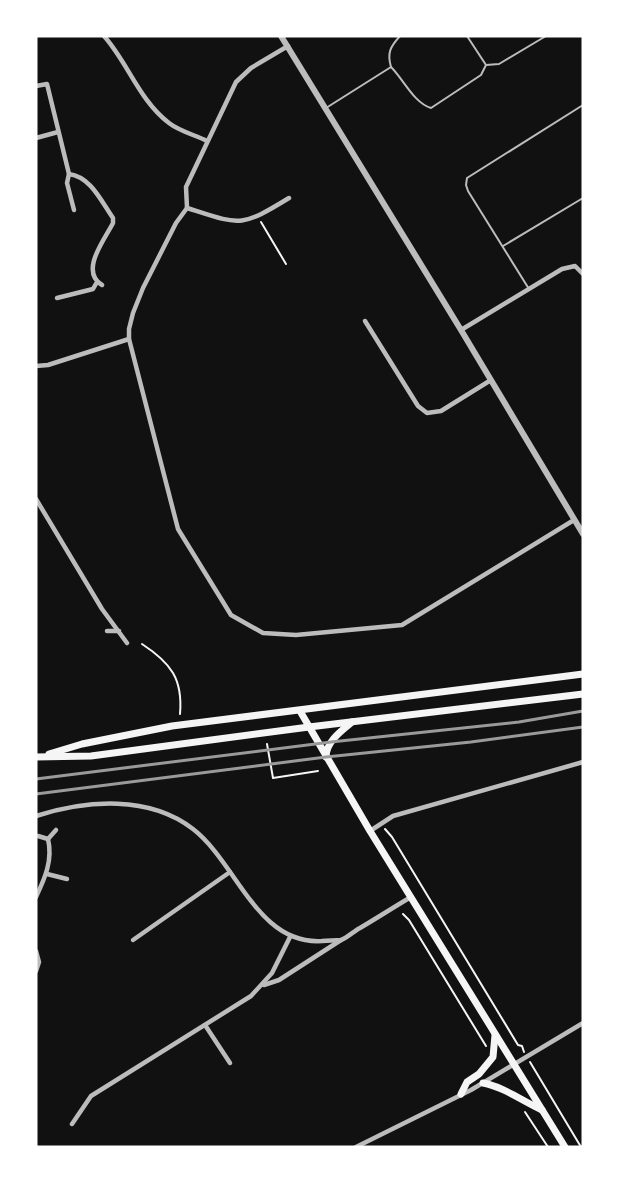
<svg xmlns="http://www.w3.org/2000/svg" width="619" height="1183" font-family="Lato,sans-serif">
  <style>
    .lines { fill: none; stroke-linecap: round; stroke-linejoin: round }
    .path { stroke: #f5f5f5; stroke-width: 2 }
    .service { stroke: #bcbcbc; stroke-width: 2 }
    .minor { stroke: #bcbcbc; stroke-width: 4.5 }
    .tertiary { stroke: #bcbcbc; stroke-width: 6 }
    .secondary { stroke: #f5f5f5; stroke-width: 7 }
    .rail { stroke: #9a9a9a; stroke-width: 3 }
  </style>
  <rect width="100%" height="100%" fill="#111"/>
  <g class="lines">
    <g class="path">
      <path d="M261 222 286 264"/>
      <path d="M142 644C171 663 183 679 180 714"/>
      <path d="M267 744 273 778 318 771"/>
      <path d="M385 829 392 837 518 1045 522 1046 524 1052"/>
      <path d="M403 914 409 920 486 1046"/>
      <path d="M530 1062 581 1147"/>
      <path d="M525 1112 548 1147"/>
    </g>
    <g class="service">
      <path d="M467 36 486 65"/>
      <path d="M486 65 499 64 546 36"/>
      <path d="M391 67C404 80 414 103 431 108L481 75 486 65"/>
      <path d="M326 108 391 67C387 53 390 47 400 36"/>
      <path d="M503 246 583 198"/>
      <path d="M529 289 468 191 466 185 467 178 583 105"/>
    </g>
    <g class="minor">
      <path d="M104 36C128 63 139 100 169 123 179 131 195 135 207 141"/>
      <path d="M288 46 251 68 236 82 186 187 187 208 176 223 143 288 133 313 129 329V339L178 529 231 615 263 633 296 635 402 625 574 520"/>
      <path d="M36 86 47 84 69 174C91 177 101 201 113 218V223C105 239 79 271 102 285"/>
      <path d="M36 138 58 132"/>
      <path d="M69 174 67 183 74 210"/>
      <path d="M187 208C240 225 240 228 289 198"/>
      <path d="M57 298 93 289 97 282"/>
      <path d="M365 321 418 406 427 413 441 411 491 380"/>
      <path d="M461 330 562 269 575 266 583 274"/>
      <path d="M36 366 48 365 129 339"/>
      <path d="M36 499 102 609 127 643"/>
      <path d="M107 631H119"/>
      <path d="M36 816C87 800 149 795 193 829 237 863 257 945 322 941 328 940 335 941 341 940 347 938 354 931 360 928 377 918 394 907 411 897"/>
      <path d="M370 831 393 816 583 762"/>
      <path d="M38 836 48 839 56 830"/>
      <path d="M47 874 67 879"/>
      <path d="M36 897C45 878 53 860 48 839"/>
      <path d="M133 940 230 872"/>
      <path d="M36 951 39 962 36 971"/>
      <path d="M264 985 279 980 341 940"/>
      <path d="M205 1025 230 1063"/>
      <path d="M72 1124 91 1096 251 996 272 973 290 937"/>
      <path d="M356 1147 471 1090 583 1023"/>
    </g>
    <path class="tertiary" d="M281 36 461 330 583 534"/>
    <g class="secondary">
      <path d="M300 711 370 831 565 1147"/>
      <path d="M49 754 82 744 172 726 583 674"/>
      <path d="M36 757 91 756 309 727 583 694"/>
      <path d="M326 757C326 742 341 731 352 722"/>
      <path d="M483 1083C504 1087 522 1101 542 1110"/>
      <path d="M461 1094 467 1082 479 1074 493 1057 495 1035"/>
    </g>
    <g class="rail">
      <path d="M36 779 331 742 519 722 583 711"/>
      <path d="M36 794 326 757 471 742 583 727"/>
    </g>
  </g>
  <rect width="619" height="1183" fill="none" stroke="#ffffff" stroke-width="75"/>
</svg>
